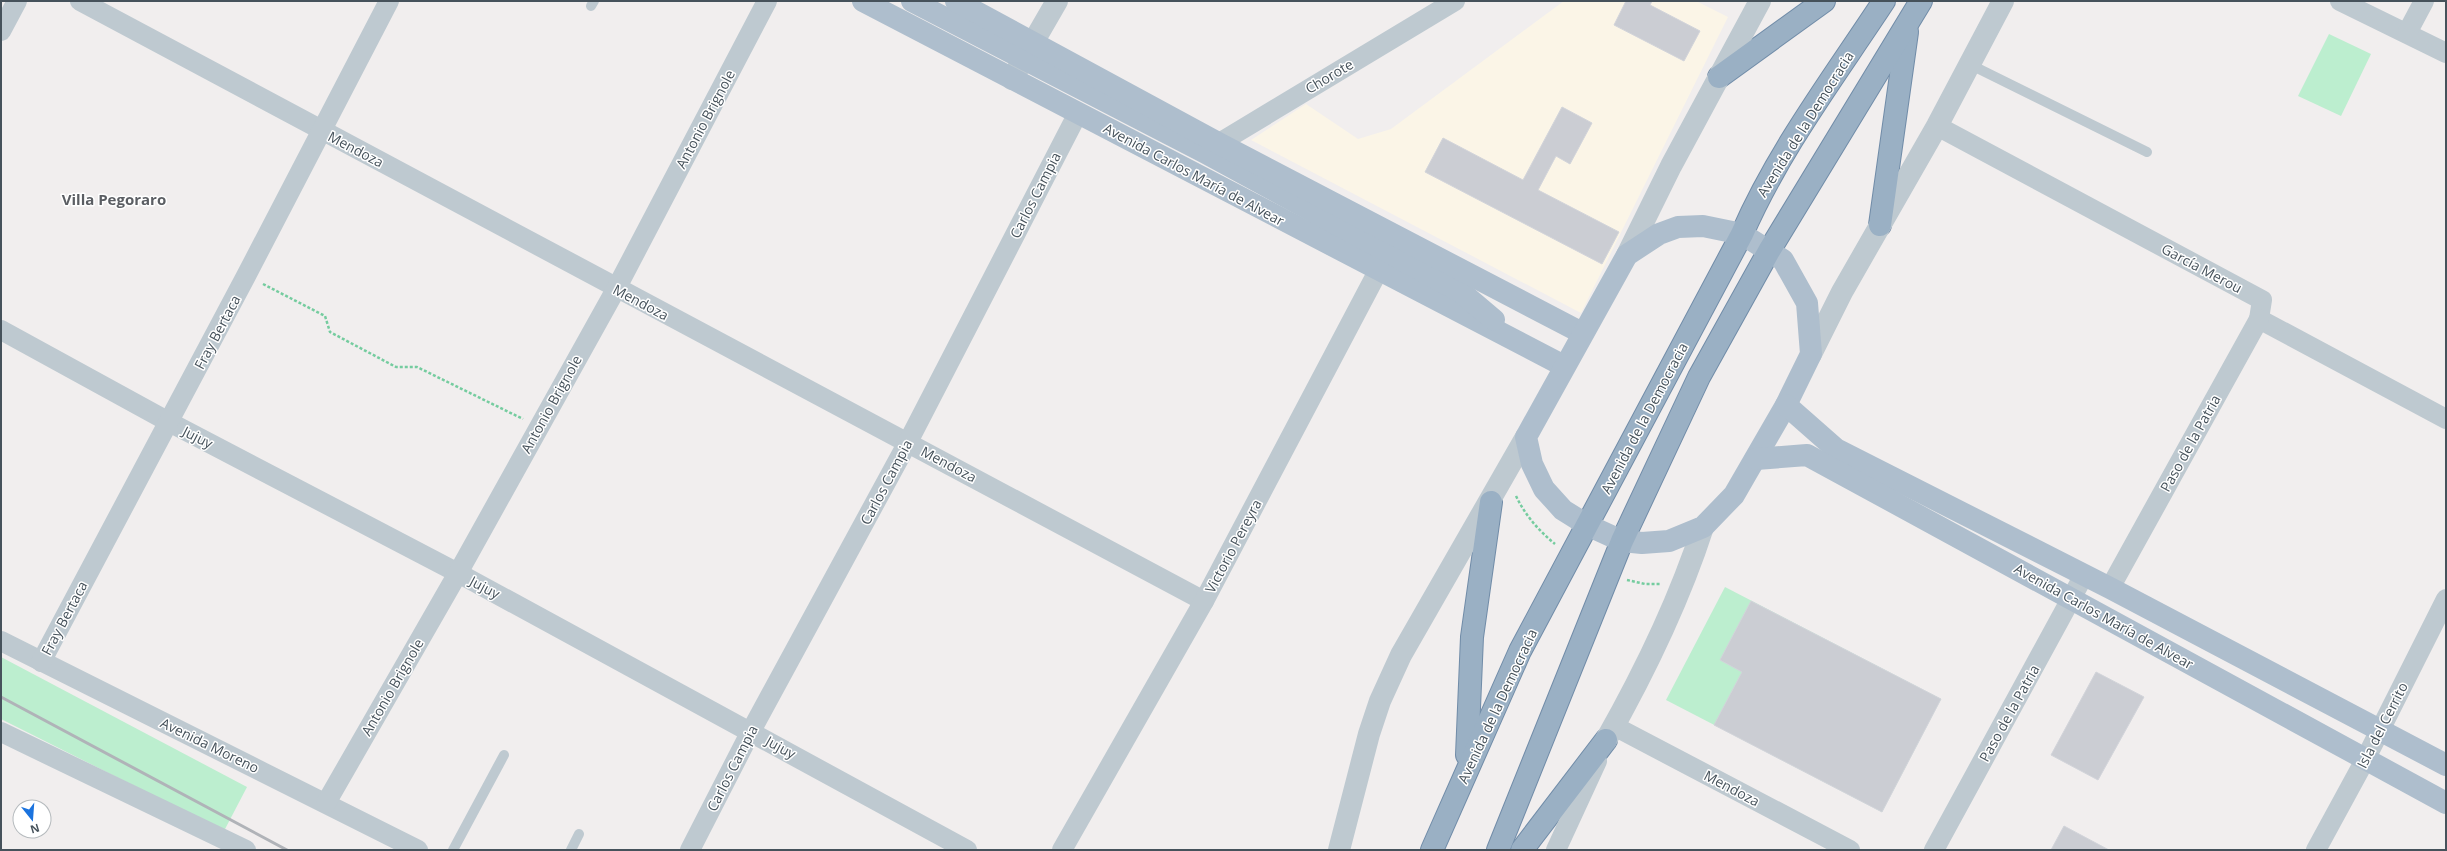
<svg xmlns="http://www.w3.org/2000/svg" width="2447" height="851" font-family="'Open Sans',sans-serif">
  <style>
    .commercial { fill: #fbf5e7 }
    .green { fill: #bceecf }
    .building { fill: #cbcdd3; stroke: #d2d4da }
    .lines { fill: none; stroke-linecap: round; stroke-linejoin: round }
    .trunk-casing { stroke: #718ca8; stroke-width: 24 }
    .path { stroke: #75cc9f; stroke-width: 2.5; stroke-dasharray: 3 2; stroke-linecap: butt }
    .service { stroke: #bec9d0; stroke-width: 10 }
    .minor { stroke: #bec9d0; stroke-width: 20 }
    .tertiary { stroke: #bec9d0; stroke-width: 22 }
    .primary { stroke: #aebecd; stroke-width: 22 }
    .trunk { stroke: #9ab0c4; stroke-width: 22 }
    .rail { stroke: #b0b3b8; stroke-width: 3 }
    .labels { text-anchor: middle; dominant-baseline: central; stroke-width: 3; stroke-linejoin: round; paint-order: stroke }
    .street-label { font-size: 14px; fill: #46525b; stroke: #fff }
    .neighbourhood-label { font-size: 15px; font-weight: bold; fill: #5b5e63; stroke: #fff }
  </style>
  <rect width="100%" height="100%" fill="#f1eeee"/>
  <path class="commercial" d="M1564 1H1696L1728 17 1581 313 1251 140 1306 104 1358 139 1391 129Z"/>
  <g class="green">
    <path d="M2329 34 2371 54 2341 116 2298 96Z"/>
    <path d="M1725 587 1941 699 1882 812 1666 700Z"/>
    <path d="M1 657 247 787 224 831 1 719Z"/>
  </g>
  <g class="building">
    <path d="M1626 1H1652L1650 5 1700 31 1684 61 1614 25Z"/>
    <path d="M1562 107 1592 123 1570 164 1556 156 1538 190 1619 232 1602 264 1425 172 1443 138 1523 180Z"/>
    <path d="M1751 601 1941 699 1882 812 1714 725 1742 672 1720 660Z"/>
    <path d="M2096 672 2144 697 2098 780 2051 755Z"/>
    <path d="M2064 826 2109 850H2051Z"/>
  </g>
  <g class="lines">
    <g class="trunk-casing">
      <g id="trunk">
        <path d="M1719 77 1824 1"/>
        <path d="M1880 225 1907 32"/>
        <path d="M1467 755 1472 637 1491 502"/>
        <path d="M1432 850 1520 651 1742 234C1778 151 1834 77 1884 1"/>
        <path d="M1498 850 1622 541 1699 377 1769 251 1921 1"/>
        <path d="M1522 850 1606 740"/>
      </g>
    </g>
    <g class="path">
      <path d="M263 284 325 316 330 332 396 367H417L523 419"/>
      <path d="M1516 496C1525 515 1539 531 1555 544"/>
      <path d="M1627 580 1645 584H1661"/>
    </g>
    <g class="service">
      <path d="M591 6 594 1"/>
      <path d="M1969 64 2147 152"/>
      <path d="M453 850 504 755"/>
      <path d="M571 850 579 834"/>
    </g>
    <g class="minor">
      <path d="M80 1 1204 601"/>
      <path d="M2340 1 2446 53"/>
      <path d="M1 31 17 1"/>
      <path d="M2407 33 2424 1"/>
      <path d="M1937 126 2262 300 2259 319 2446 419"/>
      <path d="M1206 151 1455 1"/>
      <path d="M1 330 169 422 458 573 967 850"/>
      <path d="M2110 588 2259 319"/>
      <path d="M1 641 418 850"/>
      <path d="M41 662 246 276 389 1"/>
      <path d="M1614 726 1850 850"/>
      <path d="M1 732 246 850"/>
      <path d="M326 803 458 573 616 289 767 1"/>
      <path d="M690 850 751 731 908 442 1078 113"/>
      <path d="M1062 850 1204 601 1386 256"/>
      <path d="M1556 850 1597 761"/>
      <path d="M1934 850 2084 575"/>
      <path d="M2316 850 2365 760 2446 599"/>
    </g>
    <g class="tertiary">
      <path d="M1012 79 1057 1"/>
      <path d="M1627 255 1671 166 1760 1"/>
      <path d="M1811 354 1842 292 1937 126 2003 1"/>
      <path d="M1606 740C1644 673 1679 601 1703 527"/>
      <path d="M1339 850 1369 734 1380 701 1401 655 1526 437"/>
    </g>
    <g class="primary">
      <path d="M863 1 1564 366"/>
      <path d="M912 1 1204 152 1388 252 1461 292 1494 320"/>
      <path d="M956 1 1218 143 1582 333"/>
      <path d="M1703 226 1742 234 1783 260 1807 303 1811 354 1786 405 1734 495 1703 527 1669 541 1642 543 1622 541 1587 525 1563 510 1544 489 1532 464 1526 437 1627 255 1659 234 1678 227Z"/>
      <path d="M1786 405 1836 449 2110 588 2446 765"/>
      <path d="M1756 459 1807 455 2446 803"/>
    </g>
    <use href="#trunk" class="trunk"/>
    <path class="rail" d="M1 697 287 850"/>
  </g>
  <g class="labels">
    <g class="street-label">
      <text transform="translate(1329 76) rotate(-31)">Chorote</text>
      <text transform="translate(705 119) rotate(-62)">Antonio Brignole</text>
      <text transform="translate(1805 124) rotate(-58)">Avenida de la Democracia</text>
      <text transform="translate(356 149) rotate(28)">Mendoza</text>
      <text transform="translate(1194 174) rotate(28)">Avenida Carlos María de Alvear</text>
      <text transform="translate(1035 195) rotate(-63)">Carlos Campia</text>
      <text transform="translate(2202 268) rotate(28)">García Merou</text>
      <text transform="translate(641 302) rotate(28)">Mendoza</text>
      <text transform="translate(217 332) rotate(-62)">Fray Bertaca</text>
      <text transform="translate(551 404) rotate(-61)">Antonio Brignole</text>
      <text transform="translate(1644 418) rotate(-62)">Avenida de la Democracia</text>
      <text transform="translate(198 437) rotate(27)">Jujuy</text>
      <text transform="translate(2190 443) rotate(-61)">Paso de la Patria</text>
      <text transform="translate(949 464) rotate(28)">Mendoza</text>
      <text transform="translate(886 482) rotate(-62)">Carlos Campia</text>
      <text transform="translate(1233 546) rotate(-62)">Victorio Pereyra</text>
      <text transform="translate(485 587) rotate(28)">Jujuy</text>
      <text transform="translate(2104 616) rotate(29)">Avenida Carlos María de Alvear</text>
      <text transform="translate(64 618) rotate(-62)">Fray Bertaca</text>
      <text transform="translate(392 687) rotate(-60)">Antonio Brignole</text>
      <text transform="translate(1497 706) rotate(-65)">Avenida de la Democracia</text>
      <text transform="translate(2009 713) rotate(-61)">Paso de la Patria</text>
      <text transform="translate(2382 725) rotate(-63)">Isla del Cerrito</text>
      <text transform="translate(210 745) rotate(26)">Avenida Moreno</text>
      <text transform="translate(781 747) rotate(29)">Jujuy</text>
      <text transform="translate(732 768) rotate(-63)">Carlos Campia</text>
      <text transform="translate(1732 788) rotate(28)">Mendoza</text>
    </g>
    <g class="neighbourhood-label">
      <text x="114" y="199">Villa Pegoraro</text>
    </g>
  </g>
  <rect width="2447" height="851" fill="none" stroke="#46525b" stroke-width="4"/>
  <g transform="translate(32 819) rotate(163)"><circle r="19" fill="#ffffff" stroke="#b5babd"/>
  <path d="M0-3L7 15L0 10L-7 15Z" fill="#1b73de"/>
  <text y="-6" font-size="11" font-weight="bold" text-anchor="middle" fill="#46525b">N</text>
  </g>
</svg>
